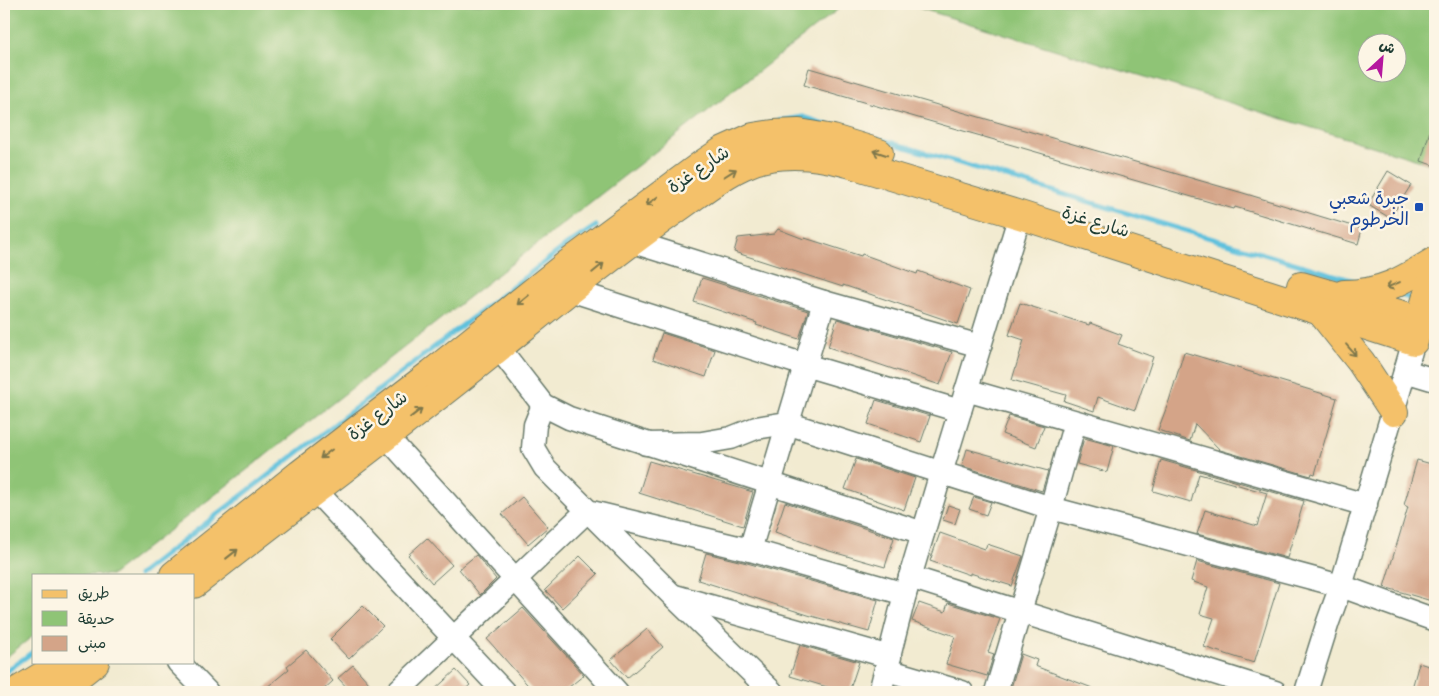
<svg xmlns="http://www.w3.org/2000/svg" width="1439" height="696" font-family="Delius,'Playpen Sans Arabic',sans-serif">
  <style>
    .green { fill: #8fc476; stroke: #578055; fill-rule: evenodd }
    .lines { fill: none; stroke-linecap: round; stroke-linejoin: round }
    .stream { stroke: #5fc1dd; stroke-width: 5 }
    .building { fill: #d4a488 }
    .minor-casing { stroke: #697a6b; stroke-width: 25 }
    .major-casing { stroke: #697a6b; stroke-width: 30 }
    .minor { stroke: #fff; stroke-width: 22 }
    .major { stroke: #f4c16a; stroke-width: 28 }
    .oneway { stroke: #7f784c }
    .transit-dot { fill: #1a4fb4; stroke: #fcf5e5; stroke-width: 2 }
    .labels { text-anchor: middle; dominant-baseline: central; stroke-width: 5; stroke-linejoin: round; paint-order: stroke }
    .street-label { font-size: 18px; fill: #1f3d34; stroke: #fcf5e5 }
    .transit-label { font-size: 18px; fill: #164399; stroke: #fcf5e5; text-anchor: end }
  </style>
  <rect width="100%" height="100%" fill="#fcf5e5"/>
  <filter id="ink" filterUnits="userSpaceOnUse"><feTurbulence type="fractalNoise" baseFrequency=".02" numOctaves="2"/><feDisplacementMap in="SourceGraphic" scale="10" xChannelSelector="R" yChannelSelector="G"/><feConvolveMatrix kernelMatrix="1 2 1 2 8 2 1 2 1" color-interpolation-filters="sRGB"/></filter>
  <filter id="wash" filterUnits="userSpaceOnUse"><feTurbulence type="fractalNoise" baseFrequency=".0096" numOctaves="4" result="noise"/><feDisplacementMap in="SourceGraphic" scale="20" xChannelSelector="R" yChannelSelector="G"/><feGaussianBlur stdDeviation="1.12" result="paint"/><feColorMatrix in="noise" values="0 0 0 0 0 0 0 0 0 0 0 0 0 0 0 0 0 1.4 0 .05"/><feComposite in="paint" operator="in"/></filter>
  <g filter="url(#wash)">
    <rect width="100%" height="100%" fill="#f2ebd1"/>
    <g class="green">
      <path d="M4 4H845L112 575H34V635L4 659Z"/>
      <path d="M906 4H1435V166L1421 161ZM1366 42H1396V72H1366Z"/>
    </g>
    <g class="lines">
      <g class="stream">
        <path d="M779 121 802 117 827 125"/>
        <path d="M879 139 1354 281"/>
        <path d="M1396 294 1417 300"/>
        <path d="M139 575 568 244 596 226"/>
        <path d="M4 673 34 651"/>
      </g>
    </g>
    <g id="blocks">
      <g class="building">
        <path d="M809 68 1243 193 1362 229 1358 244 1235 207 1234 209 804 85Z"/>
        <path d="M1432 124 1435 125V166L1421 161Z"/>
        <path d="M1388 171 1411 185 1390 218 1370 206V201Z"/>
        <path d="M778 229 804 239 805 238 861 256 862 254 917 274 918 271 970 290 958 324 843 285V287L734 252 738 238 774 234Z"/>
        <path d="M702 278 808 311 799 339 756 325 757 323 694 302Z"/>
        <path d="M1020 303 1089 325 1090 323 1122 335 1118 344 1153 357 1135 410 1098 397 1094 411 1064 401 1066 395 1012 380 1024 340 1009 335Z"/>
        <path d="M837 319 952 352 940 385 828 347Z"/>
        <path d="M662 333 715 350 706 377 653 359Z"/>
        <path d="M1184 352 1337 398 1315 474 1312 473 1311 476 1220 450 1195 424 1190 441 1158 430 1169 401Z"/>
        <path d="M876 400 930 416 921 442 868 424Z"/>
        <path d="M1009 416 1044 426 1036 447 1002 434Z"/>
        <path d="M1084 438 1114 446 1107 472 1077 464Z"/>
        <path d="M967 449 1048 471 1042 491 962 466Z"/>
        <path d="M856 459 915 478 904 510 845 489Z"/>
        <path d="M1161 460 1304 501 1287 558 1197 534 1205 510 1257 526 1267 493 1199 474 1191 502 1153 491Z"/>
        <path d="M1417 460 1435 465V602L1384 587 1408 507 1404 505Z"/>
        <path d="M649 461 753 492 743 526 639 493Z"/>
        <path d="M522 497 548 527 528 544 502 514Z"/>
        <path d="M974 497 991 502 986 515 969 509Z"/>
        <path d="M785 502 894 538 885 567 826 550 775 532Z"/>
        <path d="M948 505 960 509 955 524 943 520Z"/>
        <path d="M940 533 985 549 987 544 1023 556 1012 586 970 573V575L930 561Z"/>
        <path d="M427 538 452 565 432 583 408 555Z"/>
        <path d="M706 553 747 563 878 600 869 632 808 615 698 580Z"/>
        <path d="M476 555 496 579 480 595 459 569Z"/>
        <path d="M580 556 598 574 562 608 545 590Z"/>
        <path d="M1197 561 1279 583 1254 663 1204 647 1214 618 1200 614 1208 587 1191 581Z"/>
        <path d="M919 603 945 612 948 603 1000 619 988 652 994 654 987 676 946 664 955 636 912 621Z"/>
        <path d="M363 606 383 626 349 659 330 639Z"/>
        <path d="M523 608 584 675 563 692H534L487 639Z"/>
        <path d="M647 629 663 647 627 678 611 660Z"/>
        <path d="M800 645 859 662 849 692H844L790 676Z"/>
        <path d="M306 650 333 681 321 692H261L289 669 287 666Z"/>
        <path d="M1021 654 1037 660 1035 666 1100 691V692H1025L1011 688Z"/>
        <path d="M1419 663 1435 668V692H1411Z"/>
        <path d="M353 665 377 692H351L338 678Z"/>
        <path d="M456 670 470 685 462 692H432Z"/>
      </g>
    </g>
  </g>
  <g filter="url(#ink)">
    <use href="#blocks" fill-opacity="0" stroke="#697a6b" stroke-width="1"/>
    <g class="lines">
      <g class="minor-casing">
        <g id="minor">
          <path d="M630 241 824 302 980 346"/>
          <path d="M570 290 805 365 960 411"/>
          <path d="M488 334 543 405 569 418 923 533"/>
          <path d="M1405 371 1435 380"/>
          <path d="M966 390 1366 505"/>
          <path d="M543 405 535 425 533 448 545 468 672 595 772 692"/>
          <path d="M386 436 617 692"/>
          <path d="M646 444 702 443 731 438 756 428 787 423 1051 508 1341 586 1435 620"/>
          <path d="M315 490 504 692"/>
          <path d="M750 550 824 302"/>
          <path d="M910 577 1275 692"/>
          <path d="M675 596 890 657"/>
          <path d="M178 662 207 692"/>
          <path d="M887 670 962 692"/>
          <path d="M397 692 587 511 750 550 905 594"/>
          <path d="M880 692 905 594 941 473 1020 215"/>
          <path d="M996 692 1051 508 1075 422"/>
          <path d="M1306 692 1328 622 1341 586 1414 341"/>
        </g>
      </g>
      <g class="major-casing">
        <g id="major">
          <path d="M1301 286 1420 320"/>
          <path d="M1344 294C1381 294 1404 280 1435 261"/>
          <path d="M1321 312 1361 362 1394 412"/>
          <path d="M174 575 300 474 432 373 569 263 700 166 724 150 753 137 773 134 799 133 833 139 879 153"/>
          <path d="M194 584C294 505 398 429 498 348 556 301 614 253 675 210 697 195 718 177 742 166 774 150 815 154 848 163L1020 215 1414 341 1435 269"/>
          <path d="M16 692 44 675 61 662"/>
          <path d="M57 692 95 662"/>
        </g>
      </g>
      <use href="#minor" class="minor"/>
      <use href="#major" class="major"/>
    </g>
    <defs><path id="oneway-shaft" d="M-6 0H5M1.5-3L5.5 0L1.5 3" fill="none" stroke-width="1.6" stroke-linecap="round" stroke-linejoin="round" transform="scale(1.25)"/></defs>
    <g class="oneway">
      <use href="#oneway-shaft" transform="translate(880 153) rotate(-162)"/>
      <use href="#oneway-shaft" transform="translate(730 173) rotate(-32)"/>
      <use href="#oneway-shaft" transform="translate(652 201) rotate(144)"/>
      <use href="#oneway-shaft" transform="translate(598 268) rotate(-39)"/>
      <use href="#oneway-shaft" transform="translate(1393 285) rotate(157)"/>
      <use href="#oneway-shaft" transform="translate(523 300) rotate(141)"/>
      <use href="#oneway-shaft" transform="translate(1351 350) rotate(49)"/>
      <use href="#oneway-shaft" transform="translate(416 413) rotate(-38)"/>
      <use href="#oneway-shaft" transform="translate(326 454) rotate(143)"/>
      <use href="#oneway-shaft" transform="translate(232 554) rotate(-38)"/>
    </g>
  </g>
  <rect class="transit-dot" x="1414" y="202" width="10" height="10" rx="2.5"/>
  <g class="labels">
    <g class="street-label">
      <text transform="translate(698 169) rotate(-34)">شارع غزة</text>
      <text transform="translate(1096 221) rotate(17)">شارع غزة</text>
      <text transform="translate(377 415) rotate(-37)">شارع غزة</text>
    </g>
    <g class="transit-label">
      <text x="1409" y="197">جبرة شعبي<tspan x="1409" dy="21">الخرطوم</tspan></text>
    </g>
  </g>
  <rect width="1439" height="696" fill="none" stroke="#fcf5e5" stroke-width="20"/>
  <rect x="32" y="574" width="162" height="90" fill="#fcf5e5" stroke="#a4ab9e"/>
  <rect x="42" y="590" width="25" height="8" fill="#f4c16a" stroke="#a4ab9e"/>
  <text x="78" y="598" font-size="15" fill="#1f3d34">طريق</text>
  <rect x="42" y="611" width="25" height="15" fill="#8fc476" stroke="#a4ab9e"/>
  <text x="78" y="624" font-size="15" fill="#1f3d34">حديقة</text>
  <rect x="42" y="636" width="25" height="15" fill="#d4a488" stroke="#a4ab9e"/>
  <text x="78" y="648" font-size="15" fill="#1f3d34">مبنى</text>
  <g transform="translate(1382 58) rotate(26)"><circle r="24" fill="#fcf5e5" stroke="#a4ab9e"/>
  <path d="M0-4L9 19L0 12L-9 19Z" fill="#b5179e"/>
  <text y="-8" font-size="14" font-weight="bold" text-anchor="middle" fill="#1f3d34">ش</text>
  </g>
</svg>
